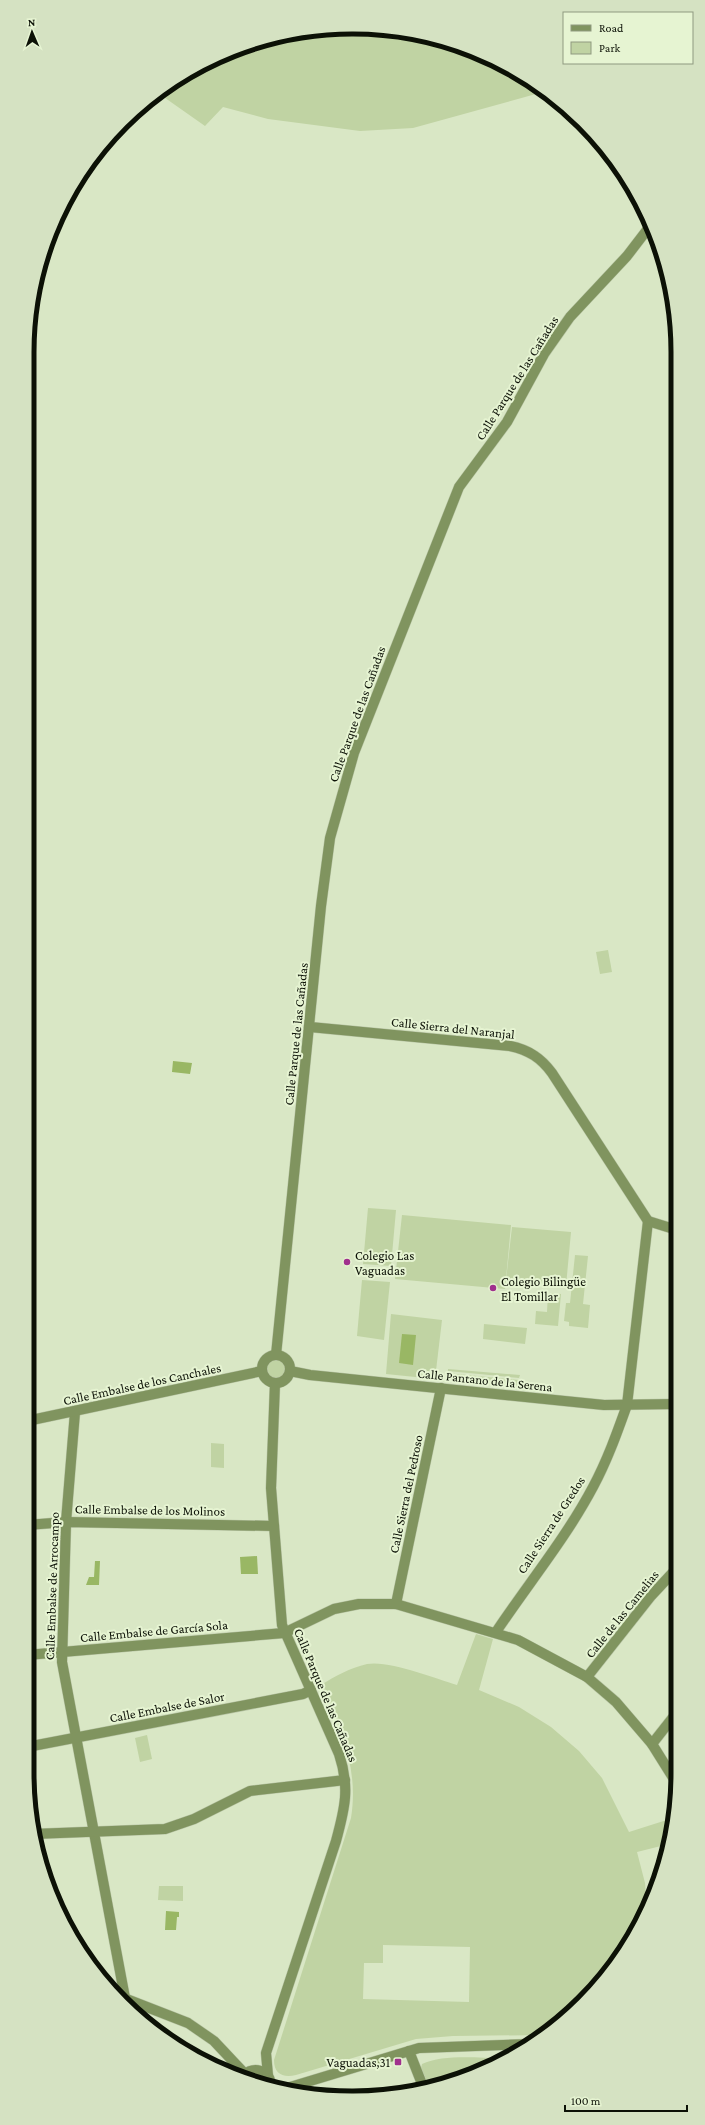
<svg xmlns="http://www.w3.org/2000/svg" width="705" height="2125" font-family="'Crimson Pro',serif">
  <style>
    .green { fill: #c0d3a3; fill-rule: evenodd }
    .forest { fill: #99b764 }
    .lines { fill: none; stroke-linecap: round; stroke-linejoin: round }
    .minor-casing { stroke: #b8c5a6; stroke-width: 11 }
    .minor { stroke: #80945f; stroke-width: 10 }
    .poi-dot { fill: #a0308d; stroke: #e6f4d2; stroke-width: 1.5 }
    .labels { text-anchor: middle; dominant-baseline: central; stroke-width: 4; stroke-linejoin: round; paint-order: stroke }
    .street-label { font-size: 13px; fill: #0c1106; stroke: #e6f4d2 }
    .poi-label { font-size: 13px; fill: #0c1106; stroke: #e6f4d2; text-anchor: start }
    .rim { fill: none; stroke: #0c1106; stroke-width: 5 }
  </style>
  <rect width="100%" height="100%" fill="#d9e7c5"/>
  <g class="green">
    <path d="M353 27 416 33 515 70 543 92 413 128 360 131 268 119 223 107 205 126 158 93C195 63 243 44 288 33 309 29 332 29 353 27Z"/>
    <path d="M608 950 612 972 600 974 596 952Z"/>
    <path d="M368 1208 396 1210 391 1266 363 1264Z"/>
    <path d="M402 1215 511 1225 505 1289 395 1279Z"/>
    <path d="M512 1227 571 1232 566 1286 506 1280Z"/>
    <path d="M575 1255 588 1256 583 1304 590 1305 588 1328 569 1326V1322L564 1321 566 1303H572H570Z"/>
    <path d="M362 1280 390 1282 384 1340 357 1336Z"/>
    <path d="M548 1293 561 1294 558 1326 535 1324 536 1311 547 1312Z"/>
    <path d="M391 1314 442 1320 435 1379 386 1374Z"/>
    <path d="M484 1324 527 1328 525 1344 483 1339Z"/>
    <circle cx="276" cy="1369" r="10"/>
    <path d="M448 1369 520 1375 519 1378 448 1371Z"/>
    <path d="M447 1373 519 1380 518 1387 447 1380Z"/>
    <path d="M211 1443 224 1444V1468L211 1467Z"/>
    <path d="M476 1634 493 1639 479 1690 519 1707 551 1727 579 1751 602 1778 629 1832 673 1818 669 1844 637 1852 645 1883 647 1908 623 1954 583 2002 544 2035 453 2036 416 2039 296 2075C283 2078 274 2074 274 2060L351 1818C359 1768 341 1730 321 1685 335 1676 350 1668 367 1664 389 1660 434 1678 457 1685ZM383 1945 470 1947 469 2002 363 1999 364 1963H383Z"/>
    <path d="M147 1735 152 1759 140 1762 135 1738Z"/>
    <path d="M159 1886H183V1901L158 1900Z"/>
    <path d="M500 2058 437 2087 430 2088 421 2068 422 2064C442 2054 478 2058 500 2058Z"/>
  </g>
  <g class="forest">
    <path d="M173 1061 192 1063 190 1074 172 1072Z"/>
    <path d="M402 1334 416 1335 413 1365 399 1363Z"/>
    <path d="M257 1556 258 1574H241L240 1557Z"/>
    <path d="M95 1561H100L99 1585H86L89 1577H94Z"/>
    <path d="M166 1911 179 1912V1917H177L176 1930H165Z"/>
  </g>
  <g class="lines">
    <g class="minor-casing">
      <g id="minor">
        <path d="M310 1027 510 1046C529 1050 541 1058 552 1073L648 1221"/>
        <path d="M648 1221 677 1230"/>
        <path d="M276 1355 321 906 330 838 354 753 459 487 507 422 544 354 570 317 627 256 650 226"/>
        <circle cx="276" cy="1369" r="14"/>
        <path d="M290 1371 310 1375 604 1405 677 1404"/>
        <path d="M75 1412 66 1522 62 1662 125 1998"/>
        <path d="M27 1421 262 1371"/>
        <path d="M27 1525 66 1522 274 1526"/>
        <path d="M396 1604 441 1388"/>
        <path d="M496 1632C528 1584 566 1538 593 1487 607 1461 617 1433 627 1405L648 1221"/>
        <path d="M27 1655 284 1633 334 1609 359 1604H396L518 1640 587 1677 616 1702 652 1744 677 1784"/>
        <path d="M587 1677 651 1596 678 1567"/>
        <path d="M652 1744 678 1711"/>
        <path d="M27 1747 303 1694 311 1690"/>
        <path d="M33 1834 165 1829 194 1819 250 1791 345 1780"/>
        <path d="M116 1995 188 2023 214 2041 245 2074"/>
        <path d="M409 2051 424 2089"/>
        <path d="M244 2075C254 2066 268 2070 271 2083"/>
        <path d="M268 2076 266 2053 336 1841C345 1808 350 1787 339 1754L282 1625 271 1488 275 1383"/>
        <path d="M287 2088 419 2048 531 2044"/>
      </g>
    </g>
    <use href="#minor" class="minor"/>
  </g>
  <g class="poi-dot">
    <circle cx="347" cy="1262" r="4"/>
    <circle cx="493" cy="1288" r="4"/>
    <rect x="394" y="2058" width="8" height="8" rx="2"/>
  </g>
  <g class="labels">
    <g class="street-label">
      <text transform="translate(517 378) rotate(-58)">Calle Parque de las Cañadas</text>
      <text transform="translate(357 714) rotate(-70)">Calle Parque de las Cañadas</text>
      <text transform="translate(453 1028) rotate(6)">Calle Sierra del Naranjal</text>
      <text transform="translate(296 1034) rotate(-84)">Calle Parque de las Cañadas</text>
      <text transform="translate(485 1380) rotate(6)">Calle Pantano de la Serena</text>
      <text transform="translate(142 1384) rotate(-12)">Calle Embalse de los Canchales</text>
      <text transform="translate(406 1494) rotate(-78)">Calle Sierra del Pedroso</text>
      <text transform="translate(150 1510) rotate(1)">Calle Embalse de los Molinos</text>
      <text transform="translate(551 1525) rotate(-57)">Calle Sierra de Gredos</text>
      <text transform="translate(52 1586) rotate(-88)">Calle Embalse de Arrocampo</text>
      <text transform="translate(622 1614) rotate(-51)">Calle de las Camelias</text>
      <text transform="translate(154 1631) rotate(-5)">Calle Embalse de García Sola</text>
      <text transform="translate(326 1695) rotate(67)">Calle Parque de las Cañadas</text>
      <text transform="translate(167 1707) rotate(-11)">Calle Embalse de Salor</text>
    </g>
    <g class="poi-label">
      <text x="355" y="1255">Colegio Las<tspan x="355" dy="15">Vaguadas</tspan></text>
      <text x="501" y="1281">Colegio Bilingüe<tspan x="501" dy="15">El Tomillar</tspan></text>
      <text x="390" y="2062" text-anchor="end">Vaguadas,31</text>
    </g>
  </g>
  <path d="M0 0H705V2125H0ZM352 34H353A318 318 0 0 1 671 352V1773A318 318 0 0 1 353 2091H352A318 318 0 0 1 34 1773V352A318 318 0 0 1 352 34Z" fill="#d5e2c2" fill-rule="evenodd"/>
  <path class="rim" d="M352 34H353A318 318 0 0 1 671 352V1773A318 318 0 0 1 353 2091H352A318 318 0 0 1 34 1773V352A318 318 0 0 1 352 34Z"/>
  <rect x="563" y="12" width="130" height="52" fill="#e6f4d2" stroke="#8f9980"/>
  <rect x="571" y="25" width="20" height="6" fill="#80945f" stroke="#8f9980"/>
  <text x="599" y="32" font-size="12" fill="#0c1106">Road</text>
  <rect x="571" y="42" width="20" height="12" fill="#c0d3a3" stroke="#8f9980"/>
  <text x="599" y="52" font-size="12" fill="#0c1106">Park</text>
  <g transform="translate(32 32) rotate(358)" stroke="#e6f4d2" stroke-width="3" paint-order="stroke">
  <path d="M0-3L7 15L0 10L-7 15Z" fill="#0c1106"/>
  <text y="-6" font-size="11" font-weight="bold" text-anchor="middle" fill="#0c1106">N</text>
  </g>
  <path d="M565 2105v6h122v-6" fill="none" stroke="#0c1106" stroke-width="2"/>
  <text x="571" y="2105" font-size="12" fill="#0c1106" stroke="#e6f4d2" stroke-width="3" paint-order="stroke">100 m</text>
</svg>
